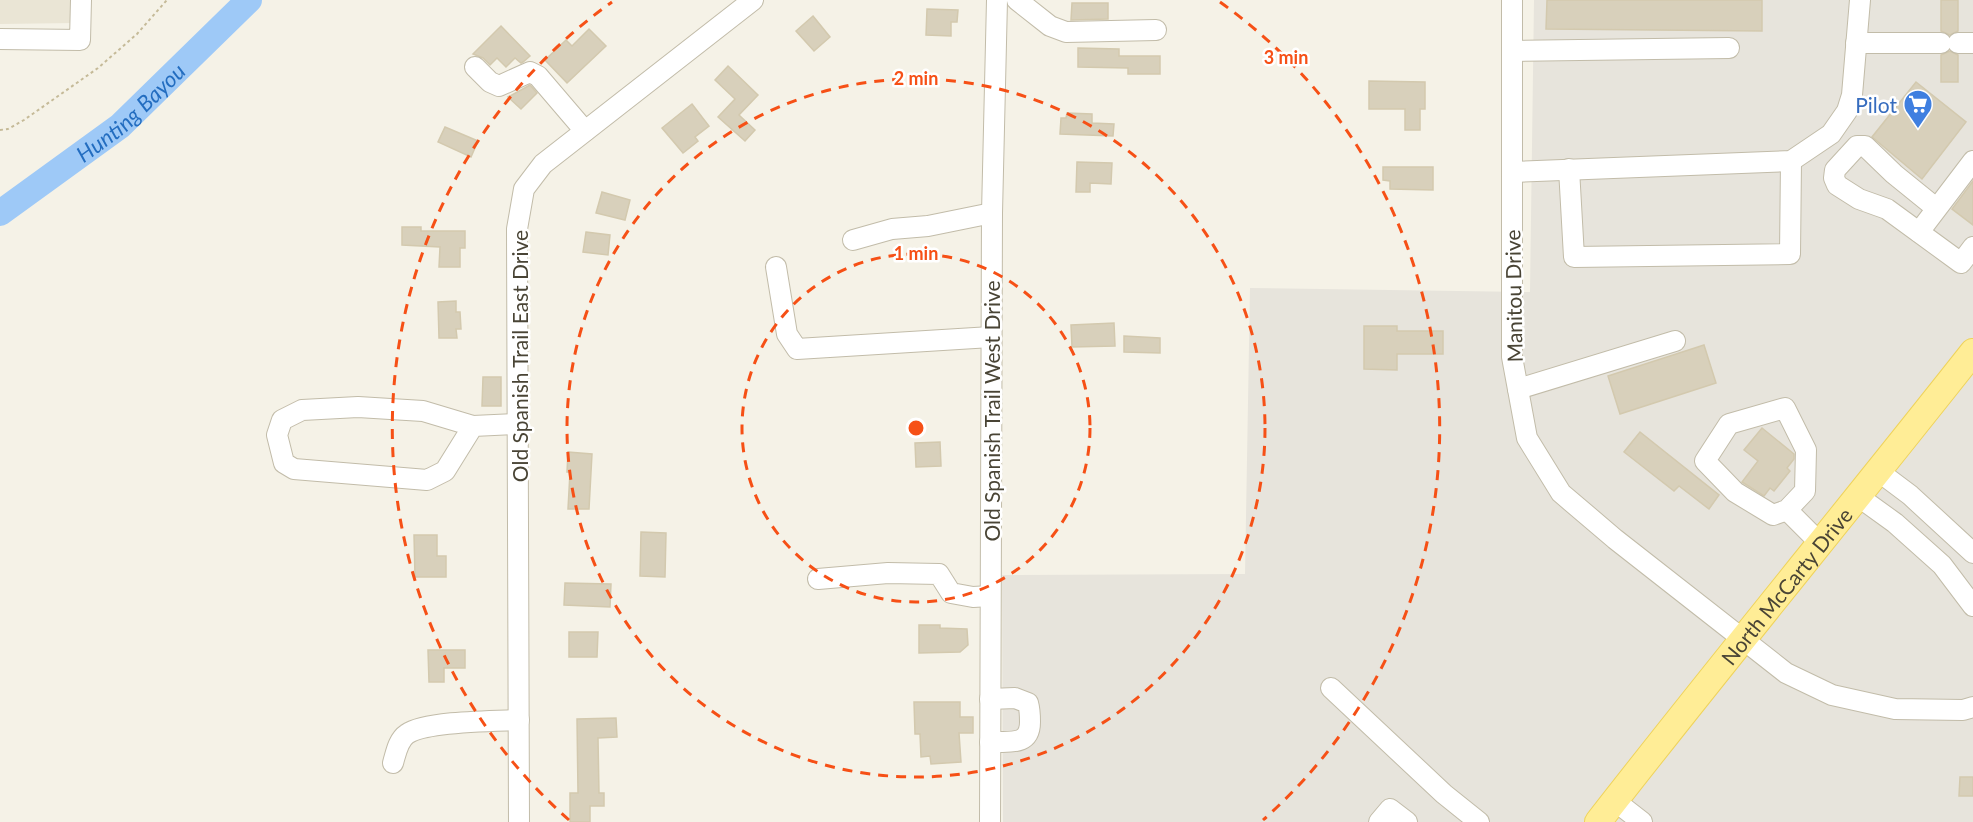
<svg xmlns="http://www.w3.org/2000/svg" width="1973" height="822" font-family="Lato,sans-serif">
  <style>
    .residential { fill: #eae5d5 }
    .industrial { fill: #e7e4dc }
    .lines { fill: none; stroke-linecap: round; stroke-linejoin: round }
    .river { stroke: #9ec9f7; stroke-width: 26 }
    .building { fill: #d8d0bb; stroke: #d3c9ae; stroke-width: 1.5 }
    .minor-casing { stroke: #c2bca9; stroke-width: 22 }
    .major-casing { stroke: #efd35b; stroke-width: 28 }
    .path { stroke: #c5ba98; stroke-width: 2; stroke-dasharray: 3 3; stroke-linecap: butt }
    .minor { stroke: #fff; stroke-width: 20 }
    .major { stroke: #ffed96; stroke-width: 26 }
    .ring { fill: none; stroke: #f65016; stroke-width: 3; stroke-dasharray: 10 8 }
    .labels { text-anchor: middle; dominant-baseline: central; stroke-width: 5; stroke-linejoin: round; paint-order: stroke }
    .shop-label { font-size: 21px; fill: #366cbe; stroke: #fff; text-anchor: end }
    .street-label { font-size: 21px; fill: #494435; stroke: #fff }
    .water-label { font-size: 22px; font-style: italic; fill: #236dc0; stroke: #fff }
    .centre { fill: #f65016; stroke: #fff; stroke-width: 3 }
    .ring-label { font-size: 18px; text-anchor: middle; font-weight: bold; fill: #f65016; stroke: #fff; stroke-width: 5; stroke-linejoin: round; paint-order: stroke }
  </style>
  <rect width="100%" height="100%" fill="#f5f2e7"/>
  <path class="residential" d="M0 0H75V23L0 24Z"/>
  <path class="industrial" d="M1534 0H1973V822H1003L1002 575 1245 574 1250 288 1530 292Z"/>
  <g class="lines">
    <path class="river" id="s1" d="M0 213 120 126 249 0"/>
  </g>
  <g class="building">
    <path d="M1547 0H1762V31L1546 29Z"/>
    <path d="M1941 0H1958V31L1950 35 1941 31Z"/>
    <path d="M1072 3H1108V19L1071 20Z"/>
    <path d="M927 9 958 10 957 22H951V36L926 35Z"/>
    <path d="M813 16 830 37 814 51 796 31Z"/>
    <path d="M501 26 530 56 523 62 521 63 515 58 506 67 497 58 490 65 483 58 473 54Z"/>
    <path d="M589 29 606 46 567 83 545 60 566 40 572 46Z"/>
    <path d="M1078 48 1119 49V56H1160V74H1128V68L1078 67Z"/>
    <path d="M1950 51 1958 55V82H1941V55Z"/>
    <path d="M728 66 758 95 739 115 755 130 745 141 718 117 735 99 715 80Z"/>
    <path d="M1369 81 1425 82V109H1420V130H1405V109H1369Z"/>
    <path d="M1916 82 1966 122 1922 179 1872 137Z"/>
    <path d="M530 85 537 93 521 109 508 97Z"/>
    <path d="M692 104 709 126 695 137 698 141 683 153 662 128Z"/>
    <path d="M1067 113 1092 114V123L1114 124 1113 136 1060 134 1061 118H1066Z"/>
    <path d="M445 127 478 141 471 157 438 142Z"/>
    <path d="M1077 162 1112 163 1111 184 1090 183V192H1076Z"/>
    <path d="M1383 167H1433V190L1390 189V181L1383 180Z"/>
    <path d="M1973 181V225L1952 209Z"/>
    <path d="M602 192 630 200 625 220 596 213Z"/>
    <path d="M402 227H421V231H465V248H460V267H439L440 247 402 245Z"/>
    <path d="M586 232 610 235 608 255 583 252Z"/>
    <path d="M456 301V312H460L461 329H456L457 338H439L438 302Z"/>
    <path d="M1114 323 1115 346 1072 347 1071 325Z"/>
    <path d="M1364 326H1397V331H1443V354H1397V370L1364 369Z"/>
    <path d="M1124 336 1160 338V353L1124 352Z"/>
    <path d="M1704 345 1716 383 1620 414 1608 376Z"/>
    <path d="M483 377H501V406H482Z"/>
    <path d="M1762 428 1794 454V459L1787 468 1790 471 1774 491 1770 488 1764 496 1742 482 1758 461 1744 450Z"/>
    <path d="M1640 432 1719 495 1709 509 1679 486 1674 491 1624 452Z"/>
    <path d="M940 442 941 466 916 467 915 443Z"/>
    <path d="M568 452 592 454 589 509H568L570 472H567Z"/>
    <path d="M641 532 666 533 665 577 640 576Z"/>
    <path d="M414 535H437V556H446V577H415Z"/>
    <path d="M565 583 611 584 610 607 564 605Z"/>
    <path d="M919 625H940V628L967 629 968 645 960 652 919 653Z"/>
    <path d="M569 632H598L597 657H569Z"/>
    <path d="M428 650H465V668H444V682H429Z"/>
    <path d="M914 702H960V717H973V733H959L961 762 931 764 930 756 921 757 920 734H915Z"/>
    <path d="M616 718 617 737 598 738 599 793H604V806H590V822H570V793H578L577 719Z"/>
    <path d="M1960 777H1973V796H1959Z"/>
  </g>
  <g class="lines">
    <g class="minor-casing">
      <g id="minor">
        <path d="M1017 0 1050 26 1066 32 1156 30"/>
        <path d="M1512 0V357L1527 438 1561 493 1615 539 1786 673 1832 695 1895 709 1963 710 1973 707"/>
        <path d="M0 39 80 40 81 0"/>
        <path d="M1856 43H1941"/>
        <path d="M1958 43H1973"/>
        <path d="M1512 51 1729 48"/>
        <path d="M475 67 490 82 499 86 530 72 538 76 585 131"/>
        <path d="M1569 169 1574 257 1790 254 1791 161"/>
        <path d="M1512 172 1791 161 1831 134 1847 111 1852 95 1860 0"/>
        <path d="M1936 208 1894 174 1865 146H1857L1835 170 1834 178 1837 185 1859 199 1887 209 1961 263 1973 247"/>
        <path d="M1919 232 1973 161"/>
        <path d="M853 240 892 229 928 226 992 213"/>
        <path d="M776 267 787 334 797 349 991 337"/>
        <path d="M1518 389 1675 341"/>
        <path d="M473 426 423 411 358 407 302 410 282 420 277 435 284 463 294 469 427 480 445 471 473 426 518 424"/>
        <path d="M1878 471 1910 495 1973 553"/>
        <path d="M1859 497 1895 523 1942 565 1973 606"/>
        <path d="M1787 510 1773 515 1735 492 1705 461 1729 424 1785 408 1806 450 1805 491 1787 510 1820 543"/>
        <path d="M818 579 888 573 939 574 951 593 973 597 990 596"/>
        <path d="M1331 688 1444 794 1479 822"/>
        <path d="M990 742C1008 741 1030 747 1030 722 1030 715 1030 710 1028 703L1015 698 990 699"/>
        <path d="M393 763C396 753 398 740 407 734 425 721 494 721 519 720"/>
        <path d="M1615 801 1642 822"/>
        <path d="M519 822 517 229 524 189 543 164 753 0"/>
        <path d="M990 822 992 213 997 0"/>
        <path d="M1379 822 1390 809 1407 822"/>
      </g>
    </g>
    <g class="major-casing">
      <g id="major">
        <path id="s2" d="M1598 822C1721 664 1849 509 1973 352"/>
      </g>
    </g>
    <path class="path" d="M0 130 8 129 24 120 98 68 137 34 167 0"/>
    <use href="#minor" class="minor"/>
    <use href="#major" class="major"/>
  </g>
  <g class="ring">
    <circle cx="916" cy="428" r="174"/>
    <circle cx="916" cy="428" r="349"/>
    <path d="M569 820A523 523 0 0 1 612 2M1220 2A523 523 0 0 1 1263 820"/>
  </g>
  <defs>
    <g id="supermarket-pin" transform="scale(1.5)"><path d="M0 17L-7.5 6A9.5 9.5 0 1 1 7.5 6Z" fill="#3f7fe0" stroke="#fff"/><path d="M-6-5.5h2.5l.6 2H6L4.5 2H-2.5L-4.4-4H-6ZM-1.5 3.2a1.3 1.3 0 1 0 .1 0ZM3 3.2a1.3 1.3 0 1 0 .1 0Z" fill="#fff"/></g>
  </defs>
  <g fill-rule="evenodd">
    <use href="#supermarket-pin" x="1918" y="104"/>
  </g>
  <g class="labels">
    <g class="shop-label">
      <text x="1897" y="104">Pilot</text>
    </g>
    <g class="street-label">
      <text transform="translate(1513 296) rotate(-91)">Manitou Drive</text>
      <text transform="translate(519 356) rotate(-90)">Old Spanish Trail East Drive</text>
      <text transform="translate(991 411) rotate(-90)">Old Spanish Trail West Drive</text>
      <text stroke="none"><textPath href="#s2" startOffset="302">North McCarty Drive</textPath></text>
    </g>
    <g class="water-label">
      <text stroke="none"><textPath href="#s1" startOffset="165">Hunting Bayou</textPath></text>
    </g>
  </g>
  <circle cx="916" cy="428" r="9" class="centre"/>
  <g class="ring-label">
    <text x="1286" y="64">3 min</text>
    <text x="916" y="85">2 min</text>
    <text x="916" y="260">1 min</text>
  </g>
</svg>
